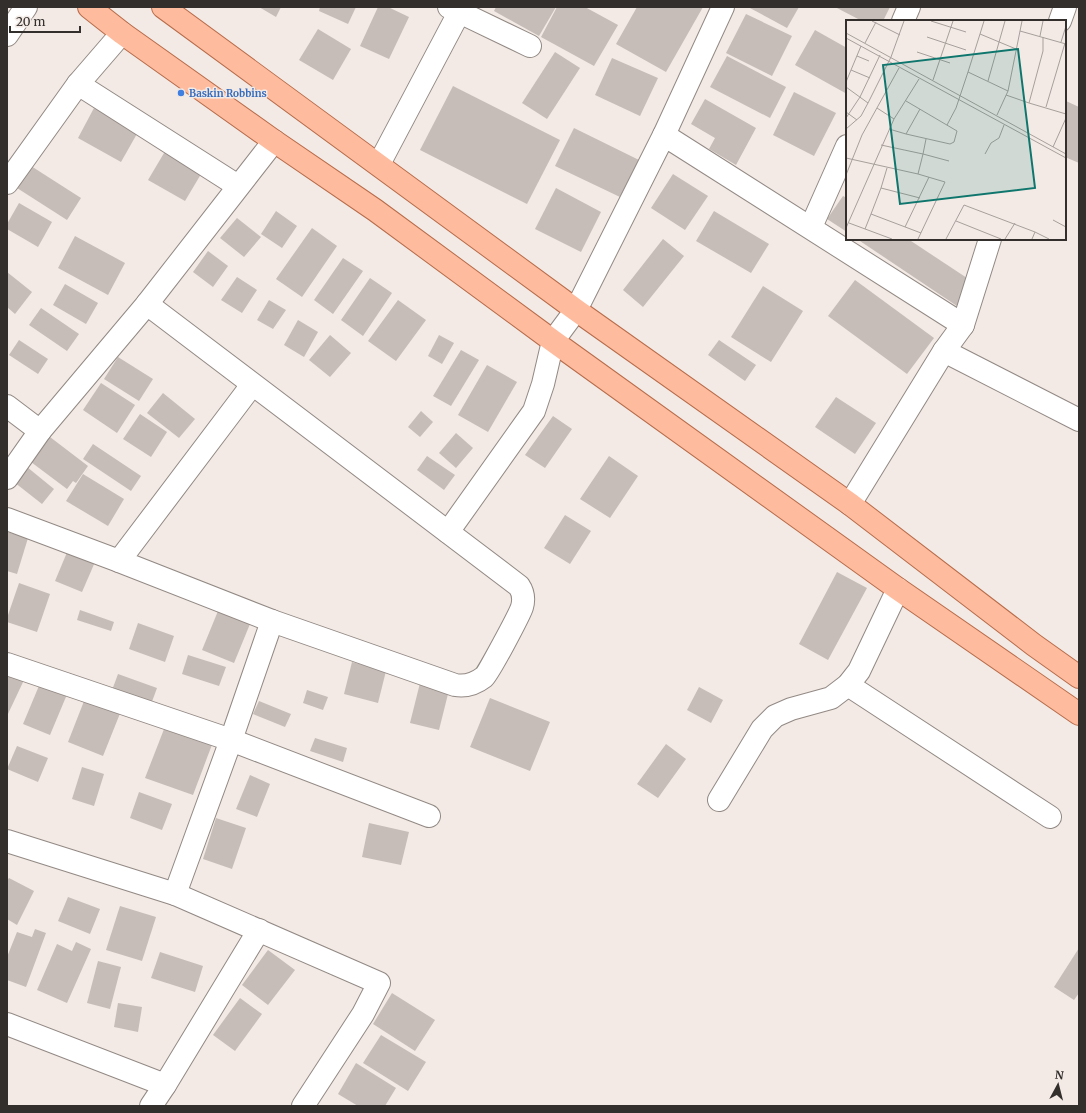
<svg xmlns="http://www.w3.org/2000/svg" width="1086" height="1113" font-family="Merriweather,serif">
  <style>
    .building { fill: #c6bdb8 }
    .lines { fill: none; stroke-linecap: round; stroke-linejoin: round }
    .minor-casing { stroke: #928984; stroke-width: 24 }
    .major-casing { stroke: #b76c4b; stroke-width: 24 }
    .minor { stroke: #fff; stroke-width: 22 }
    .major { stroke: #febb9d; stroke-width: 22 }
    .shop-dot { fill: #3f7fe0; stroke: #f3eae5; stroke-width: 1.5 }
    .labels { text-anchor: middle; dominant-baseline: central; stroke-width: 3; stroke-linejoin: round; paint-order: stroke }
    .shop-label { font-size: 10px; font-weight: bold; fill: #366cbe; stroke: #f3eae5; text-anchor: start }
    .inset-road { fill: none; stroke: #a69f9b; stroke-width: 1 }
    .view { fill: #0f766e; fill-opacity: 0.15; stroke: #0f766e; stroke-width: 2 }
    .inset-edge { fill: none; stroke: #332f2d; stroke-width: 2 }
  </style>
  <rect width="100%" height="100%" fill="#f3eae5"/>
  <g class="building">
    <path d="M259 7H281L276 17Z"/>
    <path d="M320 7H356L348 24 319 11Z"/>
    <path d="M378 7H388L409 17 389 59 360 46Z"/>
    <path d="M496 7H556L539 36 494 11Z"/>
    <path d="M557 7H585L618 25 594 66 541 37Z"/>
    <path d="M637 7H703L666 72 616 44Z"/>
    <path d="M748 7H799L787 28Z"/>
    <path d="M835 7H890L883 21H862Z"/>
    <path d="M746 14 792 36 772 76 726 53Z"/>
    <path d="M318 29 351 49 333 80 299 60Z"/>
    <path d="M815 30 847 48V94L795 65Z"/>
    <path d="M555 52 580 68 547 119 522 103Z"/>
    <path d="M727 56 786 87 770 118 710 87Z"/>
    <path d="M612 58 658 78 640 116 595 95Z"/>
    <path d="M453 86 560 140 527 204 420 150Z"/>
    <path d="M794 92 836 113 814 156 773 135Z"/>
    <path d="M705 99 756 128 736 165 709 149 715 138 691 124Z"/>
    <path d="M1066 101 1079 107V163L1065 157Z"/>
    <path d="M94 108 138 132 121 162 78 138Z"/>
    <path d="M574 128 639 160 620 197 555 166Z"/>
    <path d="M167 148 204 169 185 201 148 180Z"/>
    <path d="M31 166 81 198 67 220 17 188Z"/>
    <path d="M673 174 708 196 685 230 651 208Z"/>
    <path d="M556 188 601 212 581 252 535 229Z"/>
    <path d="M843 196 847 198V232L827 219Z"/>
    <path d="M19 203 52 222 38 247 7 229V224Z"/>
    <path d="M276 211 297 226 282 248 261 234Z"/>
    <path d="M714 211 769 244 751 273 696 241Z"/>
    <path d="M237 218 261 237 244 257 220 238Z"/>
    <path d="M312 228 337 246 302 297 276 279Z"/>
    <path d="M75 236 125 263 108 295 58 268Z"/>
    <path d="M663 239 684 256 643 307 623 290Z"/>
    <path d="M857 239H908L973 282 957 306Z"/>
    <path d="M208 251 228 266 213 287 193 272Z"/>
    <path d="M343 258 363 271 333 314 314 300Z"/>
    <path d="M7 272 32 292 15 314 7 307Z"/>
    <path d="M237 277 257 290 242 313 221 300Z"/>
    <path d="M370 278 392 293 363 336 341 320Z"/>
    <path d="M855 280 934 338 907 374 828 316Z"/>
    <path d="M65 284 98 303 86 324 53 305Z"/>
    <path d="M763 286 803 311 771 362 731 337Z"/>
    <path d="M269 300 286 310 273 329 257 320Z"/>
    <path d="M398 300 426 320 396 361 368 341Z"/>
    <path d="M41 308 79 334 67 351 29 325Z"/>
    <path d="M298 320 318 332 304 357 284 345Z"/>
    <path d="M330 335 351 353 330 377 309 360Z"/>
    <path d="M439 335 454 343 442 364 428 356Z"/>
    <path d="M19 340 48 359 38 374 9 355Z"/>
    <path d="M719 340 756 365 745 381 708 355Z"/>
    <path d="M461 350 479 360 451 406 433 396Z"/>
    <path d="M118 357 153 379 139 401 104 379Z"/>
    <path d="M487 365 517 382 488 432 458 415Z"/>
    <path d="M101 383 135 405 117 433 83 410Z"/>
    <path d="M163 393 195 419 179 438 147 413Z"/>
    <path d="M836 397 876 423 855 454 815 427Z"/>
    <path d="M421 411 433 422 420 437 408 427Z"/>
    <path d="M140 414 167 432 151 457 123 439Z"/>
    <path d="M553 416 572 429 545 468 525 455Z"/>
    <path d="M456 433 473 448 456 468 439 453Z"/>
    <path d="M50 437 88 466 76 483 73 481 67 489 31 462Z"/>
    <path d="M93 444 141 476 131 491 83 459Z"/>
    <path d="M427 456 455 475 444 490 417 470Z"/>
    <path d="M609 456 638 476 610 518 580 499Z"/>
    <path d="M27 467 54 489 42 504 14 482Z"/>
    <path d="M83 474 124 499 108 526 66 501Z"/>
    <path d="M565 515 591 531 570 564 544 548Z"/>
    <path d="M7 532 28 538 17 574 7 571Z"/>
    <path d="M68 550 95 562 82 592 55 581Z"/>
    <path d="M837 572 867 588 828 660 799 644Z"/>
    <path d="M19 583 50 594 37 632 7 622V618Z"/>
    <path d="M80 610 114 622 111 631 77 620Z"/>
    <path d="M218 611 250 624 234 663 202 650Z"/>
    <path d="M138 623 174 636 165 662 129 649Z"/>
    <path d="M188 655 226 667 219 686 182 674Z"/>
    <path d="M352 662 386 671 378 703 344 694Z"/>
    <path d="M7 672 24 680 7 716Z"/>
    <path d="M118 674 157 688 150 707 111 693Z"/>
    <path d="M41 681 68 692 50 735 23 724Z"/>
    <path d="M420 683 449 690 439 730 410 723Z"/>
    <path d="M699 687 723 700 711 723 687 710Z"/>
    <path d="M307 690 328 697 323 710 303 703Z"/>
    <path d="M86 696 121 711 103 756 68 742Z"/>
    <path d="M490 698 550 722 530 771 470 747Z"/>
    <path d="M259 701 291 714 285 727 253 714Z"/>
    <path d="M166 724 213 742 193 795 145 778Z"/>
    <path d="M315 738 347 748 343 762 310 751Z"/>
    <path d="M666 744 686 759 658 798 637 784Z"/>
    <path d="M17 746 48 758 38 782 7 769Z"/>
    <path d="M82 767 104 774 94 806 72 799Z"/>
    <path d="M250 775 270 784 257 817 236 809Z"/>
    <path d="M139 792 172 804 162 830 130 818Z"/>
    <path d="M216 818 246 828 232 869 203 859Z"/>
    <path d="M369 823 409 832 401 865 362 857Z"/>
    <path d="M9 878 34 891 17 925 7 919V881Z"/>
    <path d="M68 897 100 909 90 934 58 921Z"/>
    <path d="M120 906 156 917 142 961 106 950Z"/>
    <path d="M35 929 46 933 26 987 7 980V957L17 932 32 937Z"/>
    <path d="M76 942 91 949 67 1003 37 990 57 944 72 951Z"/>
    <path d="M1079 948V993L1074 1000 1054 987Z"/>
    <path d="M268 950 295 970 268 1005 242 985Z"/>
    <path d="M160 952 203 966 195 992 151 978Z"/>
    <path d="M98 961 121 967 110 1009 87 1003Z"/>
    <path d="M392 993 435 1020 415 1051 373 1024Z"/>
    <path d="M240 998 262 1014 235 1051 213 1035Z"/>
    <path d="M118 1003 142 1007 138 1032 114 1027Z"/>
    <path d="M381 1035 426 1062 408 1091 363 1063Z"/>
    <path d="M356 1063 396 1088 385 1106H358L338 1094Z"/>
  </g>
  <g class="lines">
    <g class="minor-casing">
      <g id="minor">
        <path d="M449 7 530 46"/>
        <path d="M903 21 909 7"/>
        <path d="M1060 21 1065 7"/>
        <path d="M7 35 26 7"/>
        <path d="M78 84 238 186"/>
        <path d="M664 135 723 7"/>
        <path d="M379 164 462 7"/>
        <path d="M7 183 78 84 122 33"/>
        <path d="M811 227 847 146"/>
        <path d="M147 304 519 586C523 592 524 600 522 607 520 614 488 674 484 677 475 684 466 687 455 685L272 621 119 561 252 385"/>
        <path d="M944 351 1079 420"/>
        <path d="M7 406 40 431 147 304 274 141"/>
        <path d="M7 478 40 431"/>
        <path d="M850 504 944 351 963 325 990 239"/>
        <path d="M7 519 119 561"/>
        <path d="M448 532 534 411 543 384 553 341 576 310 664 135 963 325"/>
        <path d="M7 664 231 740 272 621"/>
        <path d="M848 685 1050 817"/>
        <path d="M719 800 762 729 775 716 791 709 831 698 848 685 859 671 898 589"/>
        <path d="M7 841 175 894"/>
        <path d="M7 1024 165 1085"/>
        <path d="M151 1106 165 1085 259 930"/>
        <path d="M303 1106 363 1014 379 983 175 894 231 740 429 816"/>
      </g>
    </g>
    <g class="major-casing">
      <g id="major">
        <path d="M89 7 122 33 274 141 375 210 553 341 898 589 1079 714"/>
        <path d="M163 7 576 310 850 504 1034 645 1079 677"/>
      </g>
    </g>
    <use href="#minor" class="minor"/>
    <use href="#major" class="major"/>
  </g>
  <circle class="shop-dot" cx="181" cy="93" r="4"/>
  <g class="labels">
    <g class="shop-label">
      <text x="189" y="93">Baskin Robbins</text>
    </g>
  </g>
  <g transform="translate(846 20)">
    <rect width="220" height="220" fill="#f3eae5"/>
    <path class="inset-road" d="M26 1 54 15M85 1 120 12M176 1 174 11 220 24M0 13 220 134M134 14 138 1M194 16 197 1M81 17 120 30M0 18 220 138M215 22 220 6M19 23 30 2M71 32 104 43M11 36 23 41M5 50 24 58M122 52 134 14 170 29M87 60 107 1M142 61 159 1M0 62 15 26M0 67 22 83M160 75 183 83 197 31V17M60 81 111 111 108 122 104 124 60 114 74 89M183 83 220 94M200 87 219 23M31 88 48 99 73 59M0 92 11 100M151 95 162 71 174 11M0 98 14 77 34 35M101 105 110 88 122 52 162 71M0 109 15 96 22 83 45 37 58 1M43 109 60 114M35 125 77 134 80 119M207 127 220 98M139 134 145 123 153 118 158 105M0 138 72 154M0 155 16 115 53 48M35 168 41 148M74 178 35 168 25 194 75 213M207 200 220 207M110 201 155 219M3 203 46 219M59 207 83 157M0 208 48 99M19 209 25 194M72 219 99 162 72 154 77 134 103 141M100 219 118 185 189 212M159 219 169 203M186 219 189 212 203 219"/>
    <path class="view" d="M172 29 189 168 54 184 37 45Z"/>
    <rect width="220" height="220" class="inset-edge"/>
  </g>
  <rect width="1086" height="1113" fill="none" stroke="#332f2d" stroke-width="16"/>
  <g transform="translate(1058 1085) rotate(7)" stroke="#f3eae5" stroke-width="3" paint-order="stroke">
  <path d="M0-3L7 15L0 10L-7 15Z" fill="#332f2d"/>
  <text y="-6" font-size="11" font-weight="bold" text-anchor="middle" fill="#332f2d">N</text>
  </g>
  <path d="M10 26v6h70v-6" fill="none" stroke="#332f2d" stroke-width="2"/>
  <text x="16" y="26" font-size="12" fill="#332f2d" stroke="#f3eae5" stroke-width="3" paint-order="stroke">20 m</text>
</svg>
